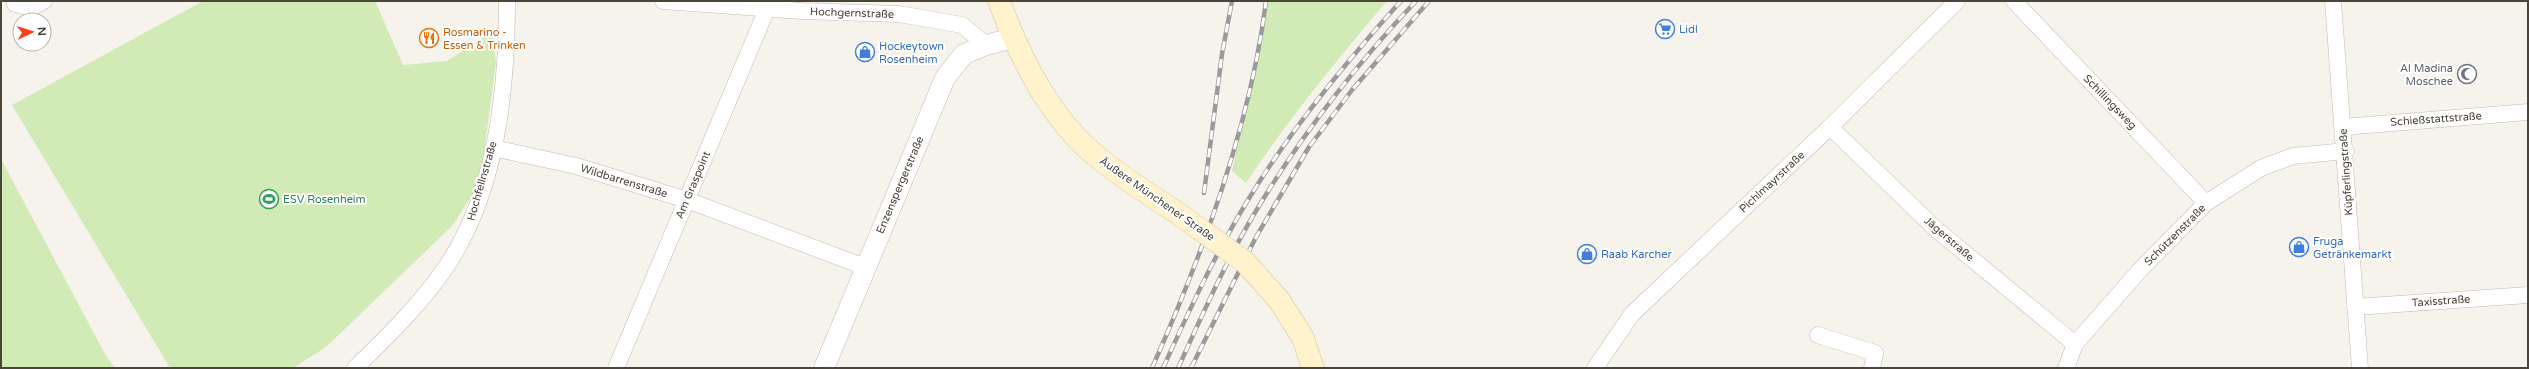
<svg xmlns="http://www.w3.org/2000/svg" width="2529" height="369" font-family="'Varela Round',sans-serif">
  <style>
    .green { fill: #d2eab5 }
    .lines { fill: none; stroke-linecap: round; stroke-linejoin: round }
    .minor-casing { stroke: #c2bbae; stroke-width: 17 }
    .tertiary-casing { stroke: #c2bbae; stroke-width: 21 }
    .secondary-casing { stroke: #d6c79b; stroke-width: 23 }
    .minor { stroke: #fff; stroke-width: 16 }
    .tertiary { stroke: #fff; stroke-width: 20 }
    .secondary { stroke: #fff3cd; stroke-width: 22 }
    .rail-casing { stroke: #9a9a9a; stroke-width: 4.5 }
    .rail { stroke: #fff; stroke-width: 3; stroke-dasharray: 9; stroke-linecap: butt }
    .secondary-bridge-casing { stroke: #d6c79b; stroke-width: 23; stroke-linecap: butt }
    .secondary-bridge { stroke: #fff3cd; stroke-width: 22 }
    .labels { text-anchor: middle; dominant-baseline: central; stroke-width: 4; stroke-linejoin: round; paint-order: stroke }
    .street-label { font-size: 11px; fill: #4b4439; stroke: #fff }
    .shop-label { font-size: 11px; fill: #366cbe; stroke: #fff; text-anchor: start }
    .food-label { font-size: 11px; fill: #c56008; stroke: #fff; text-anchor: start }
    .worship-label { font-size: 11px; fill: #5b616d; stroke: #fff; text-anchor: end }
    .leisure-label { font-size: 11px; fill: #27864d; stroke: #fff; text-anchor: start }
  </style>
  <rect width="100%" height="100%" fill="#f6f3ec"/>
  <g class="green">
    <path d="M203 1H375L403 65 447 61 492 32 496 62 480 183 452 226 326 347 293 368H170L12 105Z"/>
    <path d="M1268 1H1387C1337 60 1289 118 1246 183L1232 171Z"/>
    <path d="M1 159 105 354 115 368H1Z"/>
  </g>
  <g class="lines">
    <g class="minor-casing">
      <g id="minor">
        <path d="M14 1 15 4 31 8 44 1"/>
        <path d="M663 1 802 11 899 14 962 25 986 45"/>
        <path d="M2014 1 2206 203"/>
        <path d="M2333 1 2360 368"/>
        <path d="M1830 127 1937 230 2075 344"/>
        <path d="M2343 127 2528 112"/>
        <path d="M493 148 576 166 687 200 865 267"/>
        <path d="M2355 307 2528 295"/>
        <path d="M1818 335 1875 353 1872 368"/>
        <path d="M355 368C388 336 422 303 448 264 497 189 507 89 507 1"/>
        <path d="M616 368 764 16 768 1"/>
        <path d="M1595 368 1632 314 1830 127 1957 1"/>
        <path d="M2066 368 2075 344 2140 270 2206 203 2261 168 2293 156 2346 151"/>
      </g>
    </g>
    <g class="tertiary-casing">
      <path id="tertiary" d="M824 368 945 78 964 54 986 45 1013 38"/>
    </g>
    <g class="secondary-casing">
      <g id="secondary">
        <path d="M999 1C1021 60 1051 121 1101 160 1125 179 1151 196 1176 212"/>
        <path d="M1279 300 1303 338 1313 368"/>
      </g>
    </g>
    <use href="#minor" class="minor"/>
    <use href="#tertiary" class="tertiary"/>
    <use href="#secondary" class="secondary"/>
    <g class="rail-casing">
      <g id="rail">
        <path d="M1204 193 1222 54 1232 1"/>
        <path d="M1152 368C1202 256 1251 123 1266 1"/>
        <path d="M1163 368C1189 311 1215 254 1248 200 1291 129 1345 63 1401 1"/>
        <path d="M1178 368C1201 318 1225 263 1253 216 1299 138 1354 67 1416 1"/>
        <path d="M1191 368 1256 237 1309 147 1352 90 1429 1"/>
      </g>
    </g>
    <use href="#rail" class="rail"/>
    <g class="secondary-bridge-casing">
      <path id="secondary-bridge" d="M1176 212 1245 262 1279 300"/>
    </g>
    <use href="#secondary-bridge" class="secondary-bridge"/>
  </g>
  <defs>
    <g id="supermarket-ring" transform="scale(1)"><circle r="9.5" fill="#fff" stroke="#3f7fe0" stroke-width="1.5"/><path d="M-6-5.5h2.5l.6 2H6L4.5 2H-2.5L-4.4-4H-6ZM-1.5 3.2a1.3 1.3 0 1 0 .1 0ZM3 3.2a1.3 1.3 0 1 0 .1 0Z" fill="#3f7fe0"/></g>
    <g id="restaurant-ring" transform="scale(1)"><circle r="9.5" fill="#fff" stroke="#e8710a" stroke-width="1.5"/><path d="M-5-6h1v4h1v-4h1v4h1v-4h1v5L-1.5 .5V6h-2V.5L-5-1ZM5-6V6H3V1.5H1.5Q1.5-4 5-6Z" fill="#e8710a"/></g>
    <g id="shop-ring" transform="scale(1)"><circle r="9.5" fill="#fff" stroke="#3f7fe0" stroke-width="1.5"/><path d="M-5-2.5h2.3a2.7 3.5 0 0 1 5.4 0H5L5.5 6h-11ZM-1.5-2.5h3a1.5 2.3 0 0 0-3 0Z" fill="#3f7fe0"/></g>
    <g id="mosque-ring" transform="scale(1)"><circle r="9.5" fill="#fff" stroke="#6b7280" stroke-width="1.5"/><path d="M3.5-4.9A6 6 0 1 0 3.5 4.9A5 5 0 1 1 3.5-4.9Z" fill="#6b7280"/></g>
    <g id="stadium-ring" transform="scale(1)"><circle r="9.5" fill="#fff" stroke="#2e9e5b" stroke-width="1.5"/><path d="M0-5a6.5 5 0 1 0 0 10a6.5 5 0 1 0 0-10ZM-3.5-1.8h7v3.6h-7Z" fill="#2e9e5b"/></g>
  </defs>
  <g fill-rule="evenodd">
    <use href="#supermarket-ring" x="1665" y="29"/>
    <use href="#restaurant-ring" x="429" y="38"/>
    <use href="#shop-ring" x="865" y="52"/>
    <use href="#mosque-ring" x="2467" y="74"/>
    <use href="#stadium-ring" x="269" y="199"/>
    <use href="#shop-ring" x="2299" y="247"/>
    <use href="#shop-ring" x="1587" y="254"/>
  </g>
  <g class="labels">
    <g class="street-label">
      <text transform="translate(852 13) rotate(2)">Hochgernstraße</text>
      <text transform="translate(2110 102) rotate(46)">Schillingsweg</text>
      <text transform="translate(2436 119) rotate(-4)">Schießstattstraße</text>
      <text transform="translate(2346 172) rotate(-94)">Küpferlingstraße</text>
      <text transform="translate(482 181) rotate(-74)">Hochfellnstraße</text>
      <text transform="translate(624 181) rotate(17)">Wildbarrenstraße</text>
      <text transform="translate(1772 182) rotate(-43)">Pichlmayrstraße</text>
      <text transform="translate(693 185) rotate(-67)">Am Graspoint</text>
      <text transform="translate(900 185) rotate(-67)">Enzenspergerstraße</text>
      <text transform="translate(1157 199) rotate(35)">Äußere Münchener Straße</text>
      <text transform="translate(2175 235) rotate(-45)">Schützenstraße</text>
      <text transform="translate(1949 239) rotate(41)">Jägerstraße</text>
      <text transform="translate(2441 301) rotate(-4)">Taxisstraße</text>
    </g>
    <g class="shop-label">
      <text x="1679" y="29">Lidl</text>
      <text x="879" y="46">Hockeytown<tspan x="879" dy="13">Rosenheim</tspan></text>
      <text x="2313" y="241">Fruga<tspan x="2313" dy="13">Getränkemarkt</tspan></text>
      <text x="1601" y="254">Raab Karcher</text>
    </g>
    <g class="food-label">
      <text x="443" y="32">Rosmarino -<tspan x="443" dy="13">Essen &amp; Trinken</tspan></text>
    </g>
    <g class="worship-label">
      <text x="2453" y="68">Al Madina<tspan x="2453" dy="13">Moschee</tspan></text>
    </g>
    <g class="leisure-label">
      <text x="283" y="199">ESV Rosenheim</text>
    </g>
  </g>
  <rect width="2529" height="369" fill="none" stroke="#4b4439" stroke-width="4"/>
  <g transform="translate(32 32) rotate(86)"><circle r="19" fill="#ffffff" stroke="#b7b4b0"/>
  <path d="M0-3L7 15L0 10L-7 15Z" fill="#fc3f1d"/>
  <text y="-6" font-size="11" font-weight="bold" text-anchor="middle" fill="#4b4439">N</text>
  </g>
</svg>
